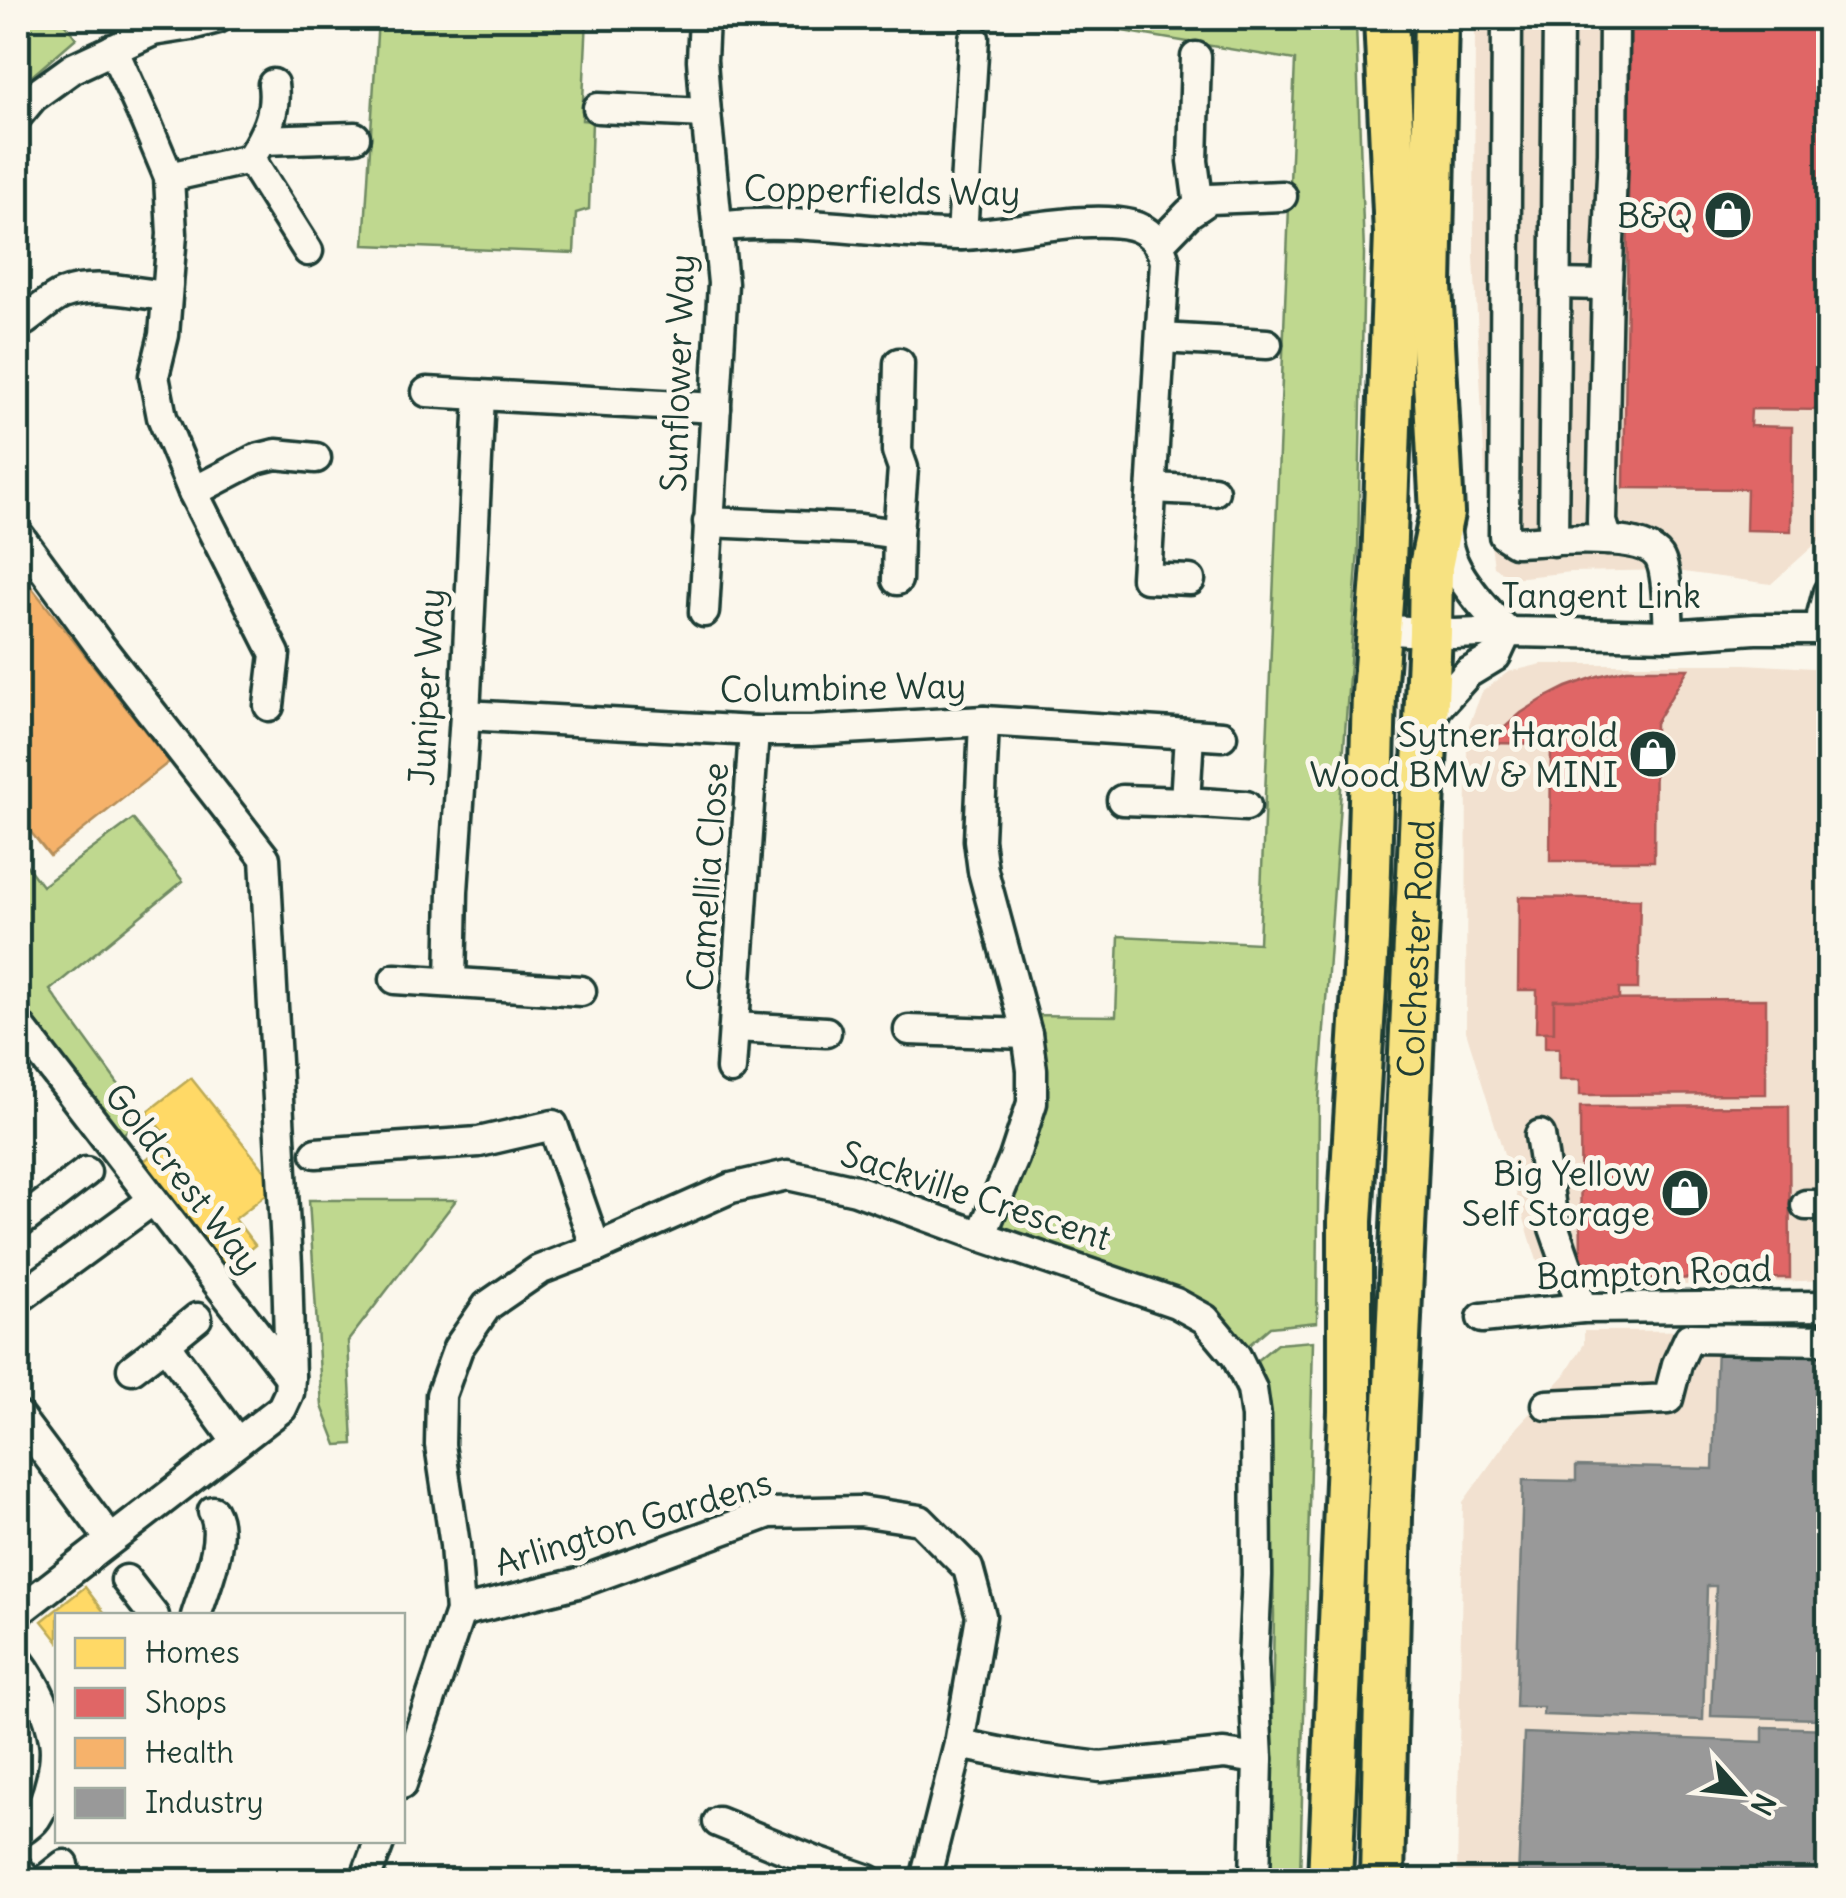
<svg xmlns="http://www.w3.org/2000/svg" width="1846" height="1898" font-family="Delius,sans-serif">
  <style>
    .built { fill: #f2e1d0 }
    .green { fill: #bfd88f; stroke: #6f8a62; stroke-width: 2.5 }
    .homes { fill: #ffd966; stroke: #bcaa57; stroke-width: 2.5 }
    .shops { fill: #e06666; stroke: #a65a57; stroke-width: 2.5 }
    .health { fill: #f6b26b; stroke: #b68f5a; stroke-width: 2.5 }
    .industry { fill: #999; stroke: #747d7b; stroke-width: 2.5 }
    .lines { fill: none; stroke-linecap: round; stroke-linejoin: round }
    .minor-casing { stroke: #1f3d34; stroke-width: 35 }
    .highway-casing { stroke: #1f3d34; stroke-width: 50 }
    .minor { stroke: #fbf7ec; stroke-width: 28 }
    .highway { stroke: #f7e281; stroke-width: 42 }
    .labels { text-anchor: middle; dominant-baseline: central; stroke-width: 10; stroke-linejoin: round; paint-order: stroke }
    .street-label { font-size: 35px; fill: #1f3d34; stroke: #fbf7ec }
    .poi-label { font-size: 35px; fill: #1f3d34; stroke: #fbf7ec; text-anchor: end }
  </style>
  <rect width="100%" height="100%" fill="#fbf7ec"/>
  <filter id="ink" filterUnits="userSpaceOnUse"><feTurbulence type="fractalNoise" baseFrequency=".01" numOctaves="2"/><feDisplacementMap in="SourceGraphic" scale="20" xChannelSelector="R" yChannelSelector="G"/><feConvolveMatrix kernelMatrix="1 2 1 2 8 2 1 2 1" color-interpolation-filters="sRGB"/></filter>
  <g filter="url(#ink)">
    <g class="built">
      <path d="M1475 18H1828V537L1820 540 1771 584 1669 570 1572 572 1512 578 1494 567 1487 514 1474 257Z"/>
      <path d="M1542 664H1745L1813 668 1828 676V1280L1546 1290 1466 1031 1467 730 1482 692 1508 672Z"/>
      <path d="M1828 1330V1880H1457L1463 1502 1517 1427 1565 1375 1584 1344V1331Z"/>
    </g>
    <g class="green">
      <path d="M18 18H60L76 38 18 88Z"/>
      <path d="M378 18H587L582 120 592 121 589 209 576 213 574 253 364 245Z"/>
      <path d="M1045 18H1348L1356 24 1364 254 1358 550 1319 1099 1317 1322 1270 1327 1236 1356 1205 1319 981 1236 1032 1103 1022 1015 1116 1016 1119 936 1259 943 1295 60Z"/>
      <path d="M133 819 183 881 50 990 124 1092 120 1098 136 1123 120 1137 18 1006V854L42 886Z"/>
      <path d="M309 1200H456L348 1341 353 1444 337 1445 322 1406Z"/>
      <path d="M1313 1341 1300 1880H1269L1274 1615 1270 1400 1255 1362 1277 1344Z"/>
    </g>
    <g class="homes">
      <path d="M191 1078 277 1186 235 1219 255 1245 224 1270 140 1164 170 1141 147 1112Z"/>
      <path d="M85 1587 107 1616H58V1641L42 1621Z"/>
    </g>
    <g class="shops">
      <path d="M1640 18H1828V410L1751 409 1750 426 1792 427 1791 531 1746 530 1747 489 1624 488 1631 22H1640Z"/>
      <path d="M1627 669H1688L1655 723 1654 861H1550L1551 744 1487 743 1521 713 1543 699 1567 687 1598 676Z"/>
      <path d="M1519 897 1640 899 1638 989H1619V1001L1554 1000V1032H1536L1537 990H1518Z"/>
      <path d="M1766 999V1094L1580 1095V1080H1559V1048H1545V1032H1554V1000Z"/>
      <path d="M1789 1106 1790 1278 1581 1279 1580 1107Z"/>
    </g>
    <path class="health" d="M18 570 169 762 50 856 18 816Z"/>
    <g class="industry">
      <path d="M1717 1345 1826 1348 1822 1499H1828V1609H1826L1825 1640 1828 1641V1669H1820L1819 1719 1711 1716 1716 1586H1707L1703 1720 1543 1715V1707H1516L1523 1480 1576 1481V1466L1713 1469Z"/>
      <path d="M1763 1727 1828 1729V1880H1518L1524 1733 1763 1742Z"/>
    </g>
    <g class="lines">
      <g class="minor-casing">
        <g id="minor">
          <path d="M1507 18 1504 535 1515 542C1545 541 1642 531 1659 557 1668 572 1668 617 1669 635"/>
          <path d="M113 49 146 122 169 177 172 234 164 335 154 376 162 417 193 492 275 654 269 706"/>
          <path d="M1196 57 1193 161 1199 206"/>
          <path d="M273 84C277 113 265 135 250 159L308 251"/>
          <path d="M598 108 706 113"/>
          <path d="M18 115 33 97 73 68 153 31 191 25 218 18"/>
          <path d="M262 140 355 137"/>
          <path d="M169 177 250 159"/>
          <path d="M717 227C799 216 881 236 962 235 1011 234 1087 214 1131 225 1150 230 1160 243 1165 261L1146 578 1190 580"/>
          <path d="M962 235 974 38"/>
          <path d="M1160 243 1189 213 1210 199 1282 196"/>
          <path d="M1555 284 1607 285"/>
          <path d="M18 313 24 321C36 313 50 299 63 294 95 282 134 293 166 296"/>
          <path d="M1161 338 1267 344"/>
          <path d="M427 392 716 408"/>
          <path d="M1153 488 1214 491"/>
          <path d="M193 492 256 459 276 454 316 458"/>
          <path d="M708 522 861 529 898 534"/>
          <path d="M1445 529C1447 537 1447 545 1450 553 1457 579 1489 613 1507 632"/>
          <path d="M18 534 100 646 265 858 287 1266 290 1377 289 1393 282 1408 18 1612"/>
          <path d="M1608 540 1602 522 1607 285 1613 153 1614 18"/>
          <path d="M1553 541 1558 18"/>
          <path d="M897 580 898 534 903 468 897 451 899 363"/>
          <path d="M1828 592 1822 615 1828 633"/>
          <path d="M704 612 723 283 706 113 702 60 704 18"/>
          <path d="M1377 629 1454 634 1507 632 1669 635 1755 629H1826"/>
          <path d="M465 715 754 731H811L984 721 1222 736"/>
          <path d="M1425 721 1468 673 1496 656 1507 632"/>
          <path d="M1189 735 1185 802 1246 806"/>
          <path d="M1122 800 1185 802"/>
          <path d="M395 979 581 991"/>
          <path d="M451 982 453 891 465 715 480 395"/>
          <path d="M18 1024 290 1377"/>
          <path d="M735 1027 826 1032"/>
          <path d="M909 1030 1027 1034"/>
          <path d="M731 1069 754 731"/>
          <path d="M1540 1135 1554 1228 1582 1308"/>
          <path d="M316 1153 479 1142 553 1125 596 1248"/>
          <path d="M1806 1205H1828"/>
          <path d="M18 1224 86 1172"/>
          <path d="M981 1236 1014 1158 1032 1103V1070L1027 1034 983 871 979 840 984 721"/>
          <path d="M18 1299 153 1200"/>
          <path d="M197 1318 165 1344 237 1442"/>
          <path d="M1482 1318 1582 1308 1828 1306"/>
          <path d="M132 1369 165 1344"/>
          <path d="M1547 1405 1668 1399 1677 1364 1689 1338 1828 1340"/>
          <path d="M18 1416 110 1539"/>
          <path d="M126 1580 154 1616"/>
          <path d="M460 1612 578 1583 769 1513 860 1511 920 1520 968 1568 981 1616 959 1744 925 1880"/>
          <path d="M196 1616C204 1589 228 1537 213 1511"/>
          <path d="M18 1660C35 1683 49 1711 54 1740 58 1761 48 1800 36 1818 32 1824 24 1829 18 1833"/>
          <path d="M959 1744 1024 1757 1100 1767 1224 1754 1258 1759"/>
          <path d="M402 1784 460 1612 455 1545 440 1445 441 1395 458 1348 487 1306 539 1270 596 1248 731 1188 788 1175 856 1190 981 1236 1176 1303 1205 1319 1236 1356 1252 1389 1256 1417 1257 1575 1253 1660 1258 1759 1255 1880"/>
          <path d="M718 1822 814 1861 869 1880"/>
          <path d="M18 1869 27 1880"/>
          <path d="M45 1880 64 1865"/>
          <path d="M365 1880 380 1840"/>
        </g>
      </g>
      <g class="highway-casing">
        <g id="highway">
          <path d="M1330 1880 1350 1412V1221L1367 940 1374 694 1384 564 1396 234 1386 18"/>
          <path id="s1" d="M1382 1880 1390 1516 1430 633 1431 566 1442 513 1430 286 1436 18"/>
        </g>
      </g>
      <use href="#minor" class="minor"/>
      <use href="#highway" class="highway"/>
    </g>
  </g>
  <defs>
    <g id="shop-disc" transform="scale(2.5)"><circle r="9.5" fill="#1f3d34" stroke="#fbf7ec"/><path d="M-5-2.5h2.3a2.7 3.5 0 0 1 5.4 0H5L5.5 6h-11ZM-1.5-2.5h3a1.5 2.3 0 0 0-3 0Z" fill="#fff"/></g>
  </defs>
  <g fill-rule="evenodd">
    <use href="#shop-disc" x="1728" y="215"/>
    <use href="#shop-disc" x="1653" y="754"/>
    <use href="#shop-disc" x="1685" y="1193"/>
  </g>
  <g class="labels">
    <g class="street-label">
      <text transform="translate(882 190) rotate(1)">Copperfields Way</text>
      <text transform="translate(677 373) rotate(-88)">Sunflower Way</text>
      <text x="1601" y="595">Tangent Link</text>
      <text transform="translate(426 687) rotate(-87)">Juniper Way</text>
      <text transform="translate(843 687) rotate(-1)">Columbine Way</text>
      <text transform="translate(707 877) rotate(-86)">Camellia Close</text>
      <text stroke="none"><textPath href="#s1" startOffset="932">Colchester Road</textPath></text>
      <text transform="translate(184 1178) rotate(52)">Goldcrest Way</text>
      <text transform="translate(976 1195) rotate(18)">Sackville Crescent</text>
      <text transform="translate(1654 1272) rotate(-2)">Bampton Road</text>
      <text transform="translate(633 1522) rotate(-17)">Arlington Gardens</text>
    </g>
    <g class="poi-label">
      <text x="1693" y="215">B&amp;Q</text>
      <text x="1618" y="734">Sytner Harold<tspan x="1618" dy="40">Wood BMW &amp; MINI</tspan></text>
      <text x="1650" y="1173">Big Yellow<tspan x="1650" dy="40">Self Storage</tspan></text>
    </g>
  </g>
  <rect width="1846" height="1898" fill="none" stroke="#fbf7ec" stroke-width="60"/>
  <rect x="30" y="30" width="1786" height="1838" fill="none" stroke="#1f3d34" stroke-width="4" filter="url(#ink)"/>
  <rect x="55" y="1613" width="350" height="230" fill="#fbf7ec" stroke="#a3ada2" stroke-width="2.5"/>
  <rect x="75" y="1638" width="50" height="30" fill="#ffd966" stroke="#a3ada2" stroke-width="2.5"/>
  <text x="145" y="1663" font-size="30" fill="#1f3d34">Homes</text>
  <rect x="75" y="1688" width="50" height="30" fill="#e06666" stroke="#a3ada2" stroke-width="2.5"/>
  <text x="145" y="1713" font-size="30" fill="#1f3d34">Shops</text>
  <rect x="75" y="1738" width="50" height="30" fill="#f6b26b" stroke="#a3ada2" stroke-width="2.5"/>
  <text x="145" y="1763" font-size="30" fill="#1f3d34">Health</text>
  <rect x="75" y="1788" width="50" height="30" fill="#999999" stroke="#a3ada2" stroke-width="2.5"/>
  <text x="145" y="1813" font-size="30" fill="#1f3d34">Industry</text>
  <g transform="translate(1741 1793) rotate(117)" stroke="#fbf7ec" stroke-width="8" paint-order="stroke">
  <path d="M0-8L18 38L0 25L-18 38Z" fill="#1f3d34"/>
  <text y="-15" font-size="28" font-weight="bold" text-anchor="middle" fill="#1f3d34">N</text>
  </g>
</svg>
